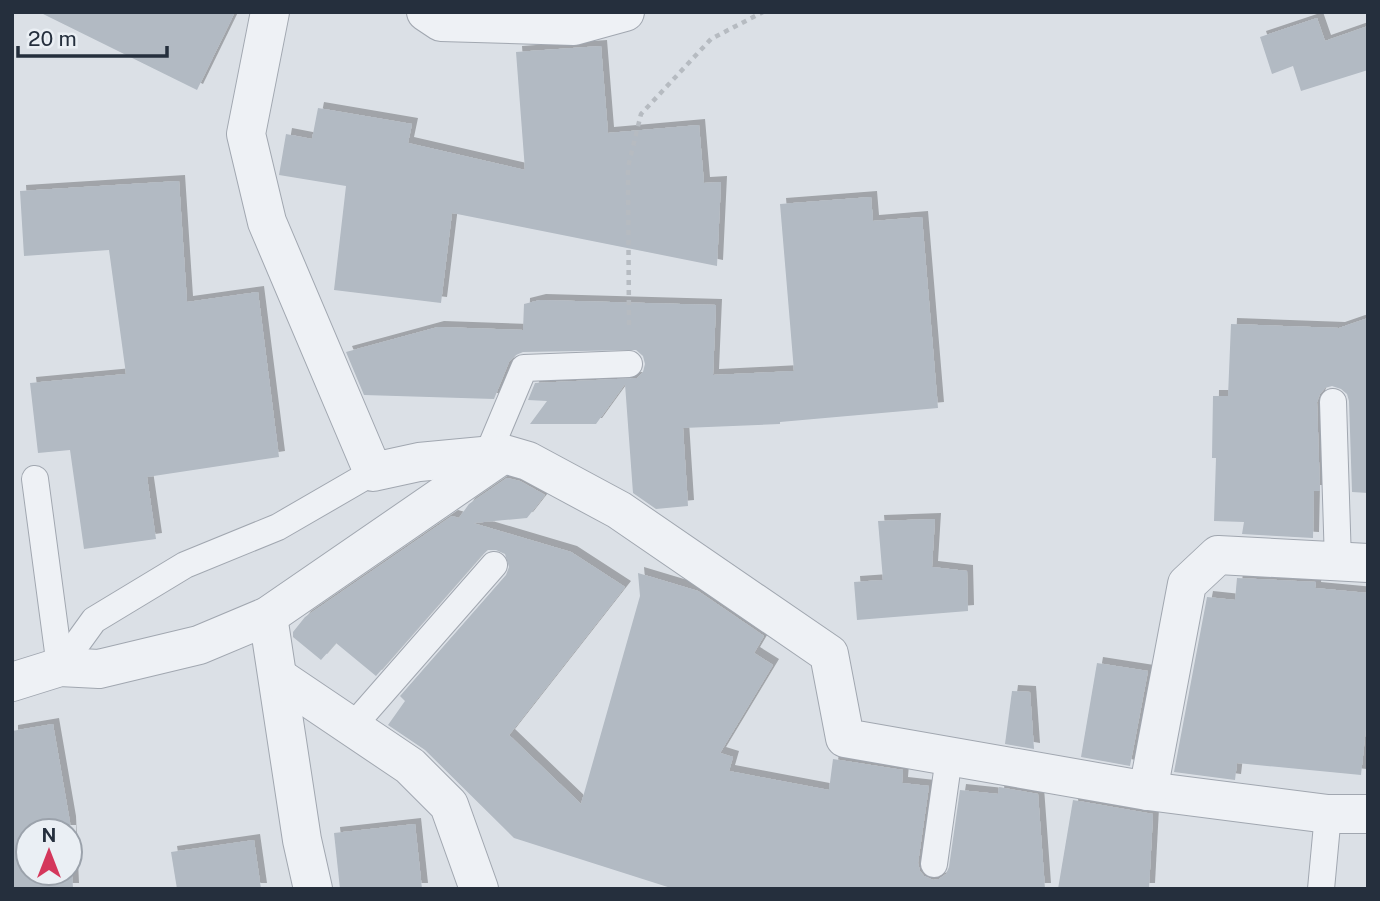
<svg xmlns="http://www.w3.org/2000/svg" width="1380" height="901" font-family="'Public Sans',sans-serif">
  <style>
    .building { fill: #b2bac3; fill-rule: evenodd; filter: url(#shadow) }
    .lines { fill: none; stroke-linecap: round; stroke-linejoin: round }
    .service-casing { stroke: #a1a7b0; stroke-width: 28 }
    .minor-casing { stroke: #a1a7b0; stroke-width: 40 }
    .path { stroke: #b6bbc1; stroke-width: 4.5; stroke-dasharray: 5 5; stroke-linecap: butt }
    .service { stroke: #eef1f5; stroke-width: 26 }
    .minor { stroke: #eef1f5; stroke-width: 38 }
  </style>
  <defs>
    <filter id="shadow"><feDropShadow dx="6" dy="-6" stdDeviation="0" flood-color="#0004"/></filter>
  </defs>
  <rect width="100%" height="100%" fill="#dbe0e6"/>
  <g class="building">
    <path d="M39 12H235L197 90Z"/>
    <path d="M1317 18 1325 41 1368 26V70L1301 91 1293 66 1272 74 1260 37Z"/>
    <path d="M601 46 608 133 699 125 704 183 721 182 717 266 452 213 441 303 334 290 346 186 279 175 286 134 312 139 318 108 412 124 408 143 525 170 516 52Z"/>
    <path d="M179 181 187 302 258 292 279 457 147 477 156 539 84 549 70 450 38 453 30 383 126 374 109 250 24 256 20 191Z"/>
    <path d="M871 197 873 221 922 217 938 408 780 422V424L683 428 688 506 656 509 633 493 625 384 596 424H530L547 401 528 400 535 383 637 378 643 372 645 364 643 356 636 350 523 352 516 355 509 362 494 399 364 395 346 352 438 327 523 330 524 304 540 300 716 305 713 375 794 371 780 204Z"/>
    <path d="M1368 318V493L1352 492 1349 401 1347 394 1341 389 1332 386 1325 388 1320 394 1317 402 1320 491H1314L1313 538 1242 534 1244 522 1214 521 1216 458H1212L1213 396H1228L1231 324 1339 328Z"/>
    <path d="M507 478 520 481 545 495 527 518 473 523 571 552 625 587 509 735 581 804 640 596 638 573 698 591 764 636 754 653 773 665 720 753 733 757 729 771 829 790 833 759 903 770 902 783 929 786 918 863 920 871 924 876 933 880 939 879 946 874 949 867 960 790 998 794 999 787 1038 794 1045 889H674L514 838 425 750 388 725 405 701 400 696 506 575 509 567 505 554 496 550H488L482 555 376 676 336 643 321 660 293 637V632L305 617 452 516 459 518 469 504Z"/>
    <path d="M935 519 932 567 967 571 968 611 857 620 854 582 883 580 878 521Z"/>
    <path d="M1237 578 1316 582 1315 588 1368 593V709L1361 775 1237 763 1235 780 1174 772 1207 597 1235 600Z"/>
    <path d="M1097 663 1148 671 1130 766 1081 757Z"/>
    <path d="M1012 691 1030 692 1034 749 1005 744Z"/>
    <path d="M53 724 70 822 73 889H12V731ZM28 831H70V873H28Z"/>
    <path d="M1073 800 1153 814 1149 889H1058Z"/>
    <path d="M415 824 422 889H340L334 833Z"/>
    <path d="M254 840 261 889H177L171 852Z"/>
  </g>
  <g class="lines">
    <g class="service-casing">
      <g id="service">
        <path d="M1333 402 1338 562"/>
        <path d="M487 456 524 368 629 364"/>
        <path d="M35 479 60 667"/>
        <path d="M60 667 94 620 185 565 278 527 373 472"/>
        <path d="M352 727 494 565"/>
        <path d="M934 864 949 757"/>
        <path d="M1321 889 1328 814"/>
      </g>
    </g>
    <g class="minor-casing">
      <g id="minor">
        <path d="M270 12 246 134 267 222 373 472 419 462 504 454 528 461 619 510 829 654 845 738 1148 791 1328 814H1368"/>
        <path d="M426 12 441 22 574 26 625 12"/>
        <path d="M268 616 302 840 313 889"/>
        <path d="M278 677 410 766 449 805 479 889"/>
        <path d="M12 682 60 667 99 669 199 645 268 616 502 455"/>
        <path d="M1148 791 1187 584 1218 555 1368 563"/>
      </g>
    </g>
    <path class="path" d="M629 325 628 167 641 114 711 39 763 12"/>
    <use href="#service" class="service"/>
    <use href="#minor" class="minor"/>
  </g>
  <rect width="1380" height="901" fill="none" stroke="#252f3d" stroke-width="28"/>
  <g transform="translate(49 852)"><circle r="33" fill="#eaeff4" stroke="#9ba2ab" stroke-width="2"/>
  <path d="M0-5L12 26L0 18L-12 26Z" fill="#d4375b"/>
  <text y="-10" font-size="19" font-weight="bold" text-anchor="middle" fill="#252f3d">N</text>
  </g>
  <path d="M18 46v10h149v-10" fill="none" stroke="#252f3d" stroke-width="3.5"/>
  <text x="28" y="46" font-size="21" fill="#252f3d" stroke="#eaeff4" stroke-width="5" paint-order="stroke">20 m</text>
</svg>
